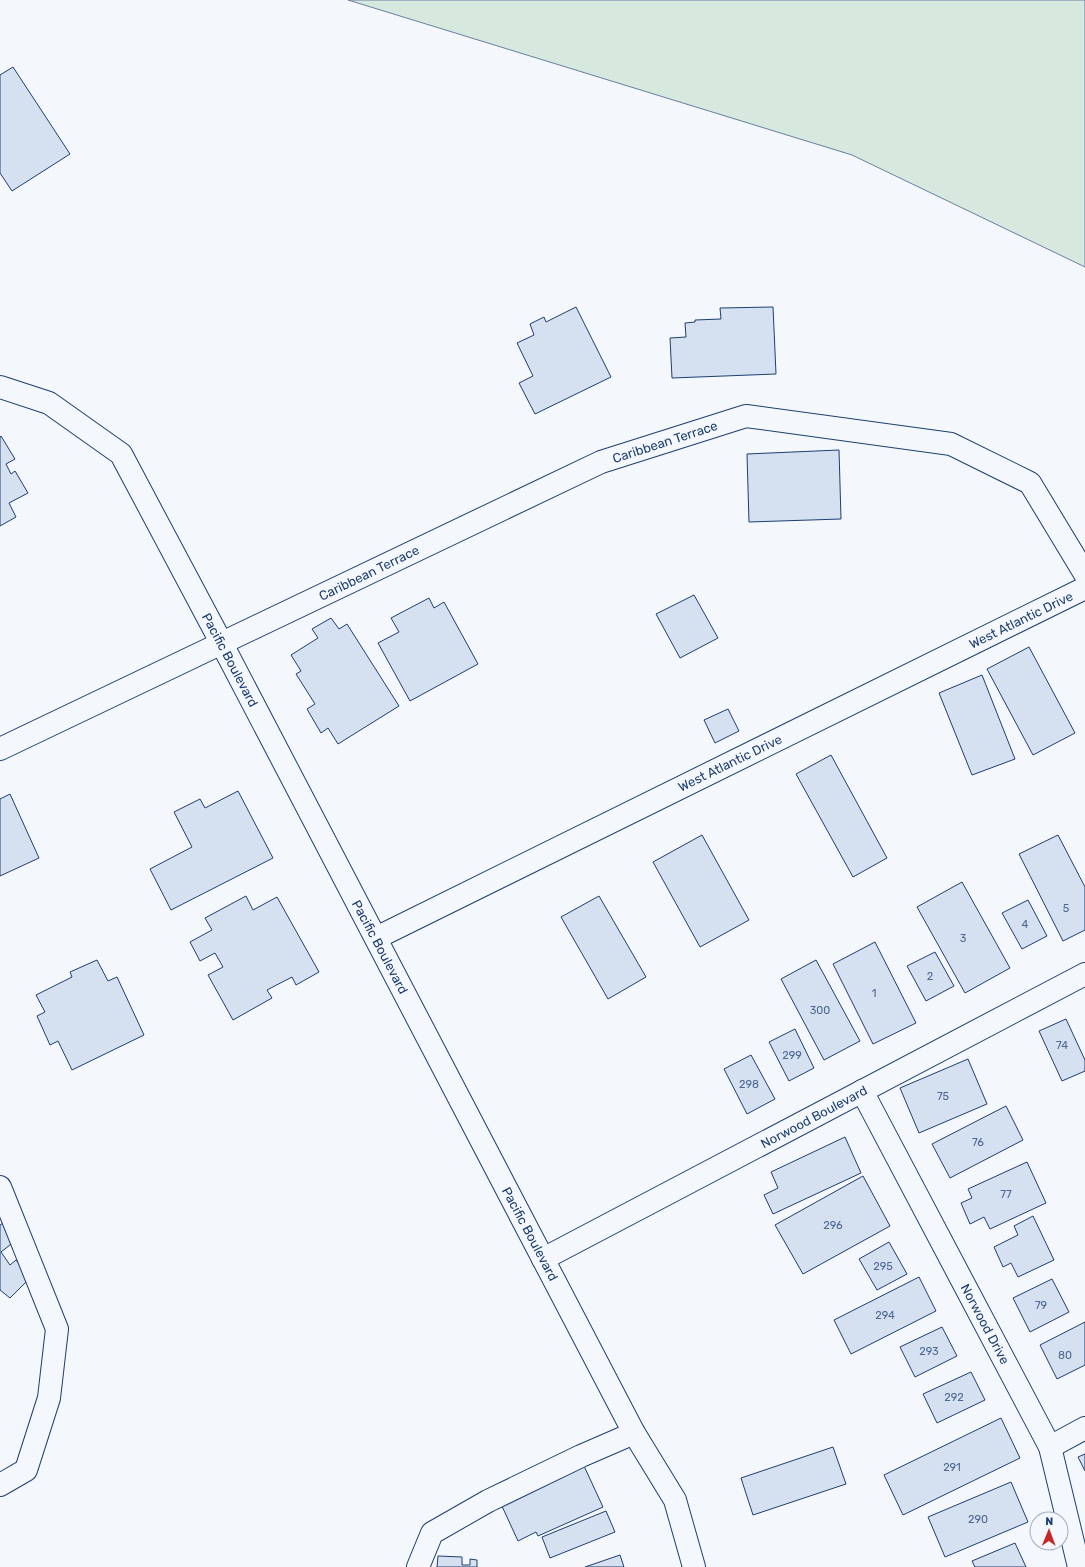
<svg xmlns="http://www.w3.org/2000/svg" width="1085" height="1567" font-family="Rubik,sans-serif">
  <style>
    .green { fill: #d7e8df; stroke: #687fa3 }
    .building { fill: #d5e0f0; stroke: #1d3f73 }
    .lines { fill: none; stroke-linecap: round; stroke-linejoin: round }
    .minor-casing { stroke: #1d3f73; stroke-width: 24 }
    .minor { stroke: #f4f7fb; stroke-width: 22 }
    .labels { text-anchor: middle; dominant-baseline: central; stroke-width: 3; stroke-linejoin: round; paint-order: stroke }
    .number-label { font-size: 11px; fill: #4b6792 }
    .street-label { font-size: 13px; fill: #1d3f73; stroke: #f4f7fb }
  </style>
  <rect width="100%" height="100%" fill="#f4f7fb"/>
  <path class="green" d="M348 0H1085V267L852 155Z"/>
  <g class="building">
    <path d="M13 67 70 154 12 191 0 173V75Z"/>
    <path d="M576 307 611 377 535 414 519 383 533 376 517 343 534 335 530 324 544 317 546 322Z"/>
    <path d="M773 307 776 374 672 378 670 338 686 337 685 323 695 322V320L721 319 720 308Z"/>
    <path d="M1 436 15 459 6 464 11 474 15 471 28 493 9 503 16 517 0 526V437Z"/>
    <path d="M839 450 841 519 749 522 747 454Z"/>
    <path d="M694 595 718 638 680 658 656 614Z"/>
    <path d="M429 598 434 608 444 602 478 664 410 701 378 643 399 632 391 618Z"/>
    <path d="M331 618 339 629 347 624 399 706 338 744 328 728 321 733 307 709 315 704 296 674 301 671 291 655 318 638 312 629Z"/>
    <path d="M1029 647 1075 733 1033 755 987 669Z"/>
    <path d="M982 675 1015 759 972 775 939 693Z"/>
    <path d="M728 709 739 731 715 743 704 720Z"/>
    <path d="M831 755 887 858 853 877 796 774Z"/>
    <path d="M238 791 273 858 171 910 150 869 192 847 174 812 200 799 205 808Z"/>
    <path d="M10 794 39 858 0 876V799Z"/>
    <path d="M702 835 749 920 700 947 653 862Z"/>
    <path d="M1058 835 1085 887V930L1063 941 1019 854Z"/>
    <path d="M962 882 1010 968 965 993 917 907Z"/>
    <path d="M246 896 253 910 277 897 319 972 296 985 292 977 267 990 272 998 233 1020 208 975 223 967 215 953 200 961 190 942 212 930 205 918Z"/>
    <path d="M599 896 646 977 608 999 561 917Z"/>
    <path d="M1028 900 1047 936 1022 949 1002 913Z"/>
    <path d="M875 942 916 1023 873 1044 833 964Z"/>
    <path d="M935 952 954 986 926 1001 907 966Z"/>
    <path d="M97 960 108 981 117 977 144 1035 72 1070 58 1041 50 1045 37 1016 45 1012 36 995 72 977 70 972Z"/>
    <path d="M816 960 860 1041 824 1060 781 979Z"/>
    <path d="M1066 1019 1085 1060V1071L1062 1081 1039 1031Z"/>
    <path d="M795 1029 814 1068 789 1081 769 1042Z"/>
    <path d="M751 1055 775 1099 747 1114 724 1069Z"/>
    <path d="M968 1059 987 1104 919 1133 900 1088Z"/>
    <path d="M1006 1106 1023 1140 950 1178 932 1144Z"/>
    <path d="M845 1137 861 1173 773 1214 764 1195 778 1188 771 1172Z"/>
    <path d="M1027 1162 1046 1203 990 1229 984 1217 970 1224 961 1203 972 1198 968 1189Z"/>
    <path d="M863 1176 890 1226 803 1274 775 1225Z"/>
    <path d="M1033 1216 1054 1260 1018 1277 1011 1263 1003 1267 994 1247 1018 1235 1014 1226Z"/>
    <path d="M3 1223 15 1241 1 1252 10 1265 16 1260 30 1278 10 1298 0 1290V1225Z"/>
    <path d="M889 1242 907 1274 877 1290 859 1259Z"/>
    <path d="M919 1277 936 1311 851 1354 834 1320Z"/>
    <path d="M1052 1279 1069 1312 1030 1332 1013 1298Z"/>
    <path d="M1085 1322V1365L1057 1379 1040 1345Z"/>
    <path d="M942 1327 957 1356 915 1377 900 1347Z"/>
    <path d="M971 1372 985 1400 937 1423 923 1394Z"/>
    <path d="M1001 1418 1020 1458 903 1515 884 1475Z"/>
    <path d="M833 1447 846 1484 753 1515 741 1478Z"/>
    <path d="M1085 1454V1471L1078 1457Z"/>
    <path d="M584 1466 603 1507 538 1536 536 1532 518 1541 501 1504Z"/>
    <path d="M1011 1482 1028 1522 945 1557 928 1517Z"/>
    <path d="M606 1511 615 1532 550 1558 542 1537Z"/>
    <path d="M1015 1543 1026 1567H975L972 1561Z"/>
    <path d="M620 1555 624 1567H585Z"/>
    <path d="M438 1556 462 1557V1565H470V1559L477 1560V1567H437Z"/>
  </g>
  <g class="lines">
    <g class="minor-casing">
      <g id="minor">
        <path d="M0 387 49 403 121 454 222 644 634 1433 675 1500 694 1567"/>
        <path d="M0 749 601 462 746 416 951 444 1030 483 1085 574"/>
        <path d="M376 938 1085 588"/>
        <path d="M862 1091 1050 1447 1079 1567"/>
        <path d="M0 1187 57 1329 49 1398 26 1470 0 1485"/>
        <path d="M543 1259 1085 974"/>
        <path d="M1050 1447 1085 1428"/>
        <path d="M418 1567 432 1533 488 1501 581 1456 634 1433"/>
      </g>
    </g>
    <use href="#minor" class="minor"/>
  </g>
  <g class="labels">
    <g class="number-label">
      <text x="1066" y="908">5</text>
      <text x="1025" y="924">4</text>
      <text x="963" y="938">3</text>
      <text x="930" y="976">2</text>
      <text x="874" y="993">1</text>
      <text x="820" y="1010">300</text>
      <text x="1062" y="1045">74</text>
      <text x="792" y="1055">299</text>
      <text x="749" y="1084">298</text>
      <text x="943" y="1096">75</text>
      <text x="978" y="1142">76</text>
      <text x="1006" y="1194">77</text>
      <text x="833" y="1225">296</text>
      <text x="883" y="1266">295</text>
      <text x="1041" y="1305">79</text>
      <text x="885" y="1315">294</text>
      <text x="929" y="1351">293</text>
      <text x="1065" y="1355">80</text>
      <text x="954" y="1397">292</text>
      <text x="952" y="1467">291</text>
      <text x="978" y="1519">290</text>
    </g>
    <g class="street-label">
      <text transform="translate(665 442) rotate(-18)">Caribbean Terrace</text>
      <text transform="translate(369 573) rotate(-26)">Caribbean Terrace</text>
      <text transform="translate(1021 620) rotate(-26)">West Atlantic Drive</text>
      <text transform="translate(230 660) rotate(62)">Pacific Boulevard</text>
      <text transform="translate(730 763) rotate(-26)">West Atlantic Drive</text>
      <text transform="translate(380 947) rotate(62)">Pacific Boulevard</text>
      <text transform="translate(814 1117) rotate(-28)">Norwood Boulevard</text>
      <text transform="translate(530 1234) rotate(62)">Pacific Boulevard</text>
      <text transform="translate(985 1324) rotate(62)">Norwood Drive</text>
    </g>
  </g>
  <g transform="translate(1049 1531) rotate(1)"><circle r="19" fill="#f4f7fb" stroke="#9eadc5"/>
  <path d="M0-3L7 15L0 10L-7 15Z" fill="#c62828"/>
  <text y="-6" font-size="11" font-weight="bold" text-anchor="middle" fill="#1d3f73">N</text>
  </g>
</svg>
